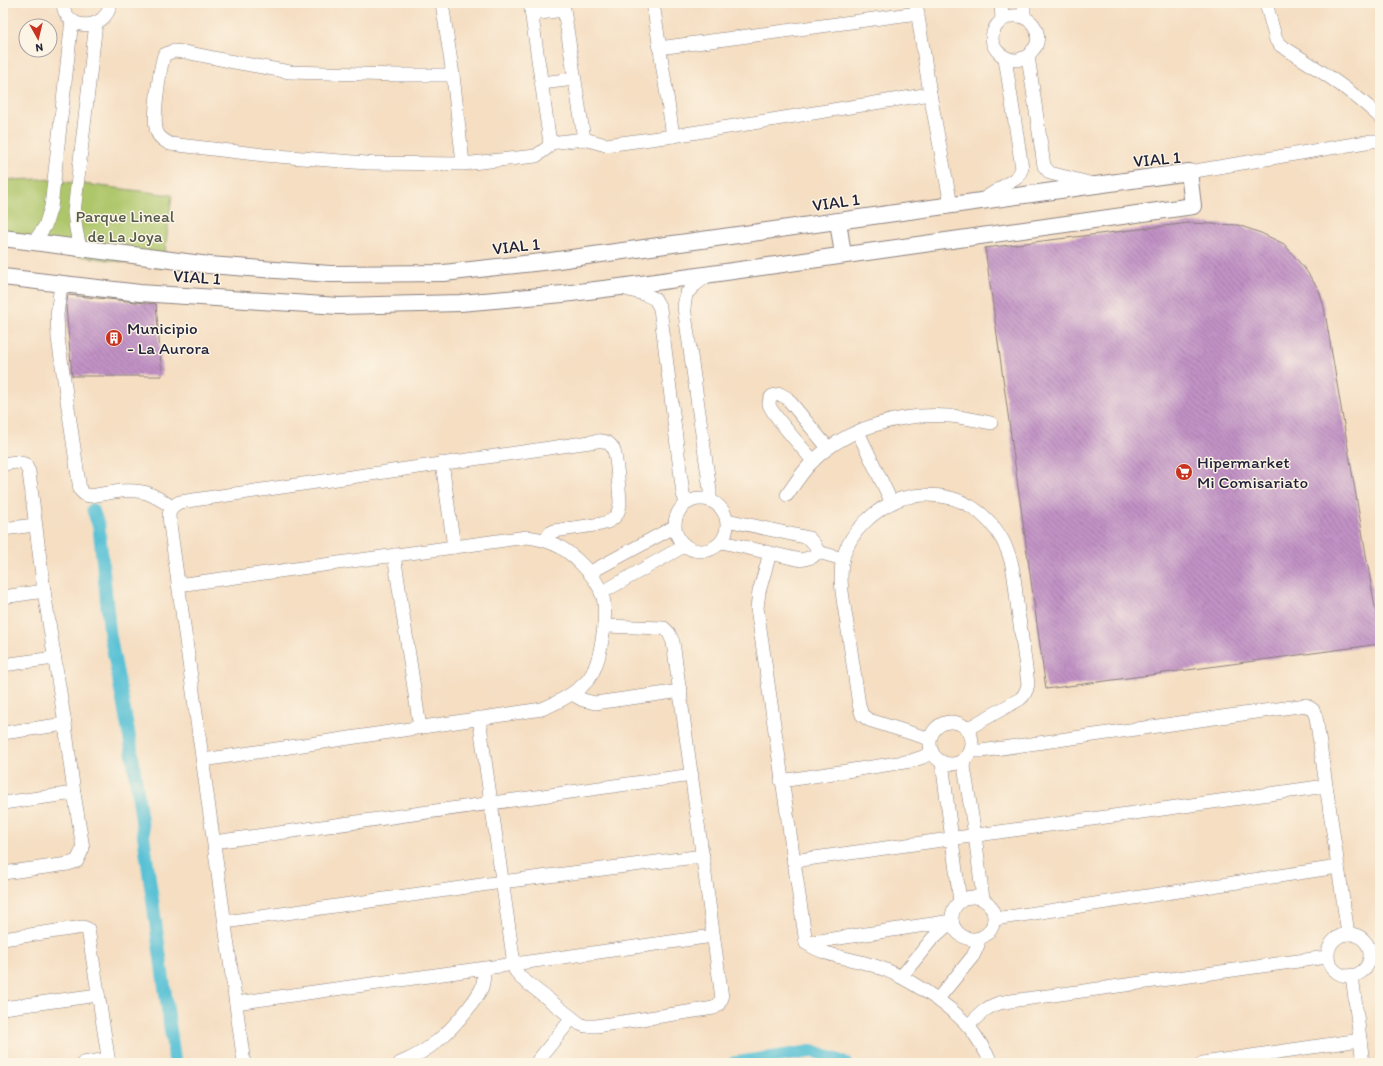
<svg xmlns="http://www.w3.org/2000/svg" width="1383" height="1066" font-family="Itim,sans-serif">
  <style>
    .park { fill: #aec66b; stroke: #687453 }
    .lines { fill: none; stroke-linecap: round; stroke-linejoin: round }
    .canal { stroke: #58c1d5; stroke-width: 13 }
    .building { fill: url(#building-back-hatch) }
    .minor-casing { stroke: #8c807e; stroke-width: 14 }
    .tertiary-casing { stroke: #8c807e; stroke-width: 18 }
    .minor { stroke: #fff; stroke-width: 13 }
    .tertiary { stroke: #fff; stroke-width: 16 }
    .labels { text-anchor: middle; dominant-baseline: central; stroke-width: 3; stroke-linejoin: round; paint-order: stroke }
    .street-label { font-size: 17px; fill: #22223b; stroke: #fcf5e5 }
    .park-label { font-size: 17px; fill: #535b4c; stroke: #fcf5e5 }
    .poi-label { font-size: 17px; fill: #22223b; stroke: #fcf5e5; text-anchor: start }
  </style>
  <defs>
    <pattern id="building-back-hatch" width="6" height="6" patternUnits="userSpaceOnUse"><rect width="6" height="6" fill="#c192c5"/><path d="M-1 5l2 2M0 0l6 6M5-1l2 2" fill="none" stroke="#9c77a1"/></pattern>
  </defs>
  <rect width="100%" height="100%" fill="#fcf5e5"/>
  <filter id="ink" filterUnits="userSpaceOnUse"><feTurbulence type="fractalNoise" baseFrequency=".025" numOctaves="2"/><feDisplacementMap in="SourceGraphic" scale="8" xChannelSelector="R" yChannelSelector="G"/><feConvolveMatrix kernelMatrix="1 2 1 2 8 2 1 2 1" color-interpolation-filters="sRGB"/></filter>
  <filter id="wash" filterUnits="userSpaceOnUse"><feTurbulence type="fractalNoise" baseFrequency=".012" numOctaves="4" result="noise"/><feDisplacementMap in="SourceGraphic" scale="16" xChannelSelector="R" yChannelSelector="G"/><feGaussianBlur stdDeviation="0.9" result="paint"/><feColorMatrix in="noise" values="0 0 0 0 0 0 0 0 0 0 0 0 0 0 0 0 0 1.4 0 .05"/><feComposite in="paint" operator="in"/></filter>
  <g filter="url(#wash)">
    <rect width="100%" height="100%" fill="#f5dec2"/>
    <path class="park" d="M43 179 172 195 163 268 3 245V180Z"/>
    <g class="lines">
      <g class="canal">
        <path d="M93 510 99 527 110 635 131 745 175 1063"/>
        <path d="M734 1063 814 1051 845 1063"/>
      </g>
    </g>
    <g id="blocks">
      <g class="building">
        <path d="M1189 223 1238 225 1261 233 1284 244 1305 269 1319 290 1324 307 1380 637V644L1046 689 985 248Z"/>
        <path d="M68 295 156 304 162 376H72L66 306Z"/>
      </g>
    </g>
  </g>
  <g filter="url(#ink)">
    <use href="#blocks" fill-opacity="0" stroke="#8c807e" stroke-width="1"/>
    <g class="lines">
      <g class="minor-casing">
        <g id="minor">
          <path d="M63 3C64 31 105 33 111 3"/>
          <path d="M442 3 453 75"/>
          <path d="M530 3 550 143"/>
          <path d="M563 3 584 139"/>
          <path d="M653 3 673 136"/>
          <path d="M916 3 930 94 951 205"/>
          <path d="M1001 3 1002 19"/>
          <path d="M1266 3 1276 40 1280 45C1315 67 1350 89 1380 117"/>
          <path d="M532 14 564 10"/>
          <path d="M1024 17V3"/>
          <path d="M659 48 918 13"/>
          <path d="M1028 56C1024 57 1020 60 1016 60 1005 60 993 51 992 39 992 35 994 28 997 25 1014 4 1045 22 1036 46 1034 49 1030 53 1028 56L1044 166 1050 173 1093 184"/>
          <path d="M542 83 574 79"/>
          <path d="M463 164 453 75H398L290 72 229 61 185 52 173 51 164 55C160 68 152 120 157 132 159 138 165 141 170 144L264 155 367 163 463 164 536 156 547 148 550 143 584 139 606 145 673 136 930 94"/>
          <path d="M1189 172 1372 141H1380"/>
          <path d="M982 200 1018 177 1022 168 1005 58"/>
          <path d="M34 242 45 226 51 207 72 20"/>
          <path d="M80 248 76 229 74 212 96 23"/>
          <path d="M708 275 695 285 686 294 684 307 710 490V500"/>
          <path d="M61 284 57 315 58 338 80 490 84 494 89 496C107 494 129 487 147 493 156 496 164 502 172 507"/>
          <path d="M622 288 644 294 655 299 660 308 683 494 686 502"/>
          <path d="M858 432 892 503"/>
          <path d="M813 461C806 452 770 412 769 404 769 401 770 398 772 396L780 394 787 398 828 448"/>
          <path d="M442 463 454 547"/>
          <path d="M3 464 16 462 25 464 29 472 44 591 65 724 74 793 83 848 77 861 68 864 3 873"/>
          <path d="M787 495C795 483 803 471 813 461 848 427 901 413 949 416 963 417 977 420 991 423"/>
          <circle cx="701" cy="525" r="26"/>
          <path d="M727 520 809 538 815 545 818 552"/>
          <path d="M3 529 35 525"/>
          <path d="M722 542 801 560 812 557 818 552"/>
          <path d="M818 552 843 559"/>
          <path d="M770 553 759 592 757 608 806 943C827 957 851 958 875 966 904 975 949 1004 969 1027 978 1038 985 1051 992 1063"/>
          <path d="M394 555 420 728"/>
          <path d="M589 573 674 527"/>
          <path d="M178 585 527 537C536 538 545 540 554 544 571 551 596 576 602 594 607 609 604 630 601 646 599 657 595 671 588 680 575 694 559 702 542 709L203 760"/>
          <path d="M601 593 684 546"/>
          <path d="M3 597 44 591"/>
          <path d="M3 665 54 658"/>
          <path d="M572 694 583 700 595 703 681 691"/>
          <path d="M479 718 514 964 515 970 521 978 580 1024 585 1026H596L714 1008 718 1005 722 998 673 642 669 633 664 628 604 626"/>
          <circle cx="951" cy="743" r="21"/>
          <path d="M3 733 65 724"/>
          <path d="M930 739 869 720 862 715 859 705C855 678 851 651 847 624 844 604 838 579 843 558 850 531 875 509 900 499 916 494 935 494 951 498 981 506 1003 532 1011 561 1015 577 1016 595 1018 612 1022 636 1025 660 1028 684 1027 690 1025 695 1020 699L967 729"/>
          <path d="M971 751H981L1306 705 1313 710 1316 717 1348 934"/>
          <path d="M963 760 975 835 983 899"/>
          <path d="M942 762 960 902"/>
          <path d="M781 781 911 761 923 757 932 752"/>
          <path d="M3 803 74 793"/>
          <path d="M214 842 692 775"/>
          <path d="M793 861 1326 786"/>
          <circle cx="973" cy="918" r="21"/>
          <path d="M995 919 1338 867"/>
          <path d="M225 922 502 882 703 856"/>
          <circle cx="1349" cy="955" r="21"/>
          <path d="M3 939 83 927 88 929 109 1063"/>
          <path d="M806 943 952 921"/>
          <path d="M1352 975 1363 1063"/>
          <path d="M901 977 932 939 952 921"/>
          <path d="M937 1000 973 956 978 945V939"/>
          <path d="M236 1003 713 936"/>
          <path d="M3 1008 98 995"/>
          <path d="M968 1026C979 1015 987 1005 1004 1002L1327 957"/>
          <path d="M83 1063 108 1059"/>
          <path d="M244 1063 169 517C169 509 173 505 180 502L597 441C603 440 609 442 613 448 617 455 619 490 620 501 620 514 614 521 601 524L554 531 550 533 545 540"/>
          <path d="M400 1063C428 1052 448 1034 467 1010 472 1003 479 995 482 987 484 981 484 975 484 969"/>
          <path d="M536 1063 572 1018"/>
          <path d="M1203 1063 1360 1040"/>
        </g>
      </g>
      <g class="tertiary-casing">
        <g id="tertiary">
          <path d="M838 221 843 255"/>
          <path d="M3 238 209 265 330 274 444 273 551 261 1189 172 1193 206 620 287 563 294 460 303 339 306 140 293 3 277"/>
        </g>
      </g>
      <use href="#minor" class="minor"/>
      <use href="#tertiary" class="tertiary"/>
    </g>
  </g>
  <defs>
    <g id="building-disc" transform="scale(0.9)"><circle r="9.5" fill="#c8321e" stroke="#fcf5e5"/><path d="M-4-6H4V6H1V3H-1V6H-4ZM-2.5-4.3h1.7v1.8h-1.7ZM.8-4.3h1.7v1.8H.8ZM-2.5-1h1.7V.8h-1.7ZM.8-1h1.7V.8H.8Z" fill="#fff"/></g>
    <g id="supermarket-disc" transform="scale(0.9)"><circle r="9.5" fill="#c8321e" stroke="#fcf5e5"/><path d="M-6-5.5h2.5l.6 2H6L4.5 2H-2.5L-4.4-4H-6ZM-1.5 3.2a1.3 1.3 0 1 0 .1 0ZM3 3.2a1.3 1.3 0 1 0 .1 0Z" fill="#fff"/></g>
  </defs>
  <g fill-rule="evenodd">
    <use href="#building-disc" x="114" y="338"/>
    <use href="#supermarket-disc" x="1184" y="472"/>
  </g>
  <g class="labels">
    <g class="street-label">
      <text transform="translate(1157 159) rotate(-5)">VIAL 1</text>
      <text transform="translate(836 202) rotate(-8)">VIAL 1</text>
      <text transform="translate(516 246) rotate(-6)">VIAL 1</text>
      <text transform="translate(197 277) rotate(4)">VIAL 1</text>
    </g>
    <g class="park-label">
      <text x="125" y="216">Parque Lineal<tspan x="125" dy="20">de La Joya</tspan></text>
    </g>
    <g class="poi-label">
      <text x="127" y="328">Municipio<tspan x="127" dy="20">- La Aurora</tspan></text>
      <text x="1197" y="462">Hipermarket<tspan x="1197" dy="20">Mi Comisariato</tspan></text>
    </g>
  </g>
  <rect width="1383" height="1066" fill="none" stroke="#fcf5e5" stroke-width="16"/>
  <g transform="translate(38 38) rotate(172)"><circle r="19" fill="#fcf5e5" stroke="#a5a1a1"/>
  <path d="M0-3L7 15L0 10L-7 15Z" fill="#c8321e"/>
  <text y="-6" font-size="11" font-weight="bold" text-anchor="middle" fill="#22223b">N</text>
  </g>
</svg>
